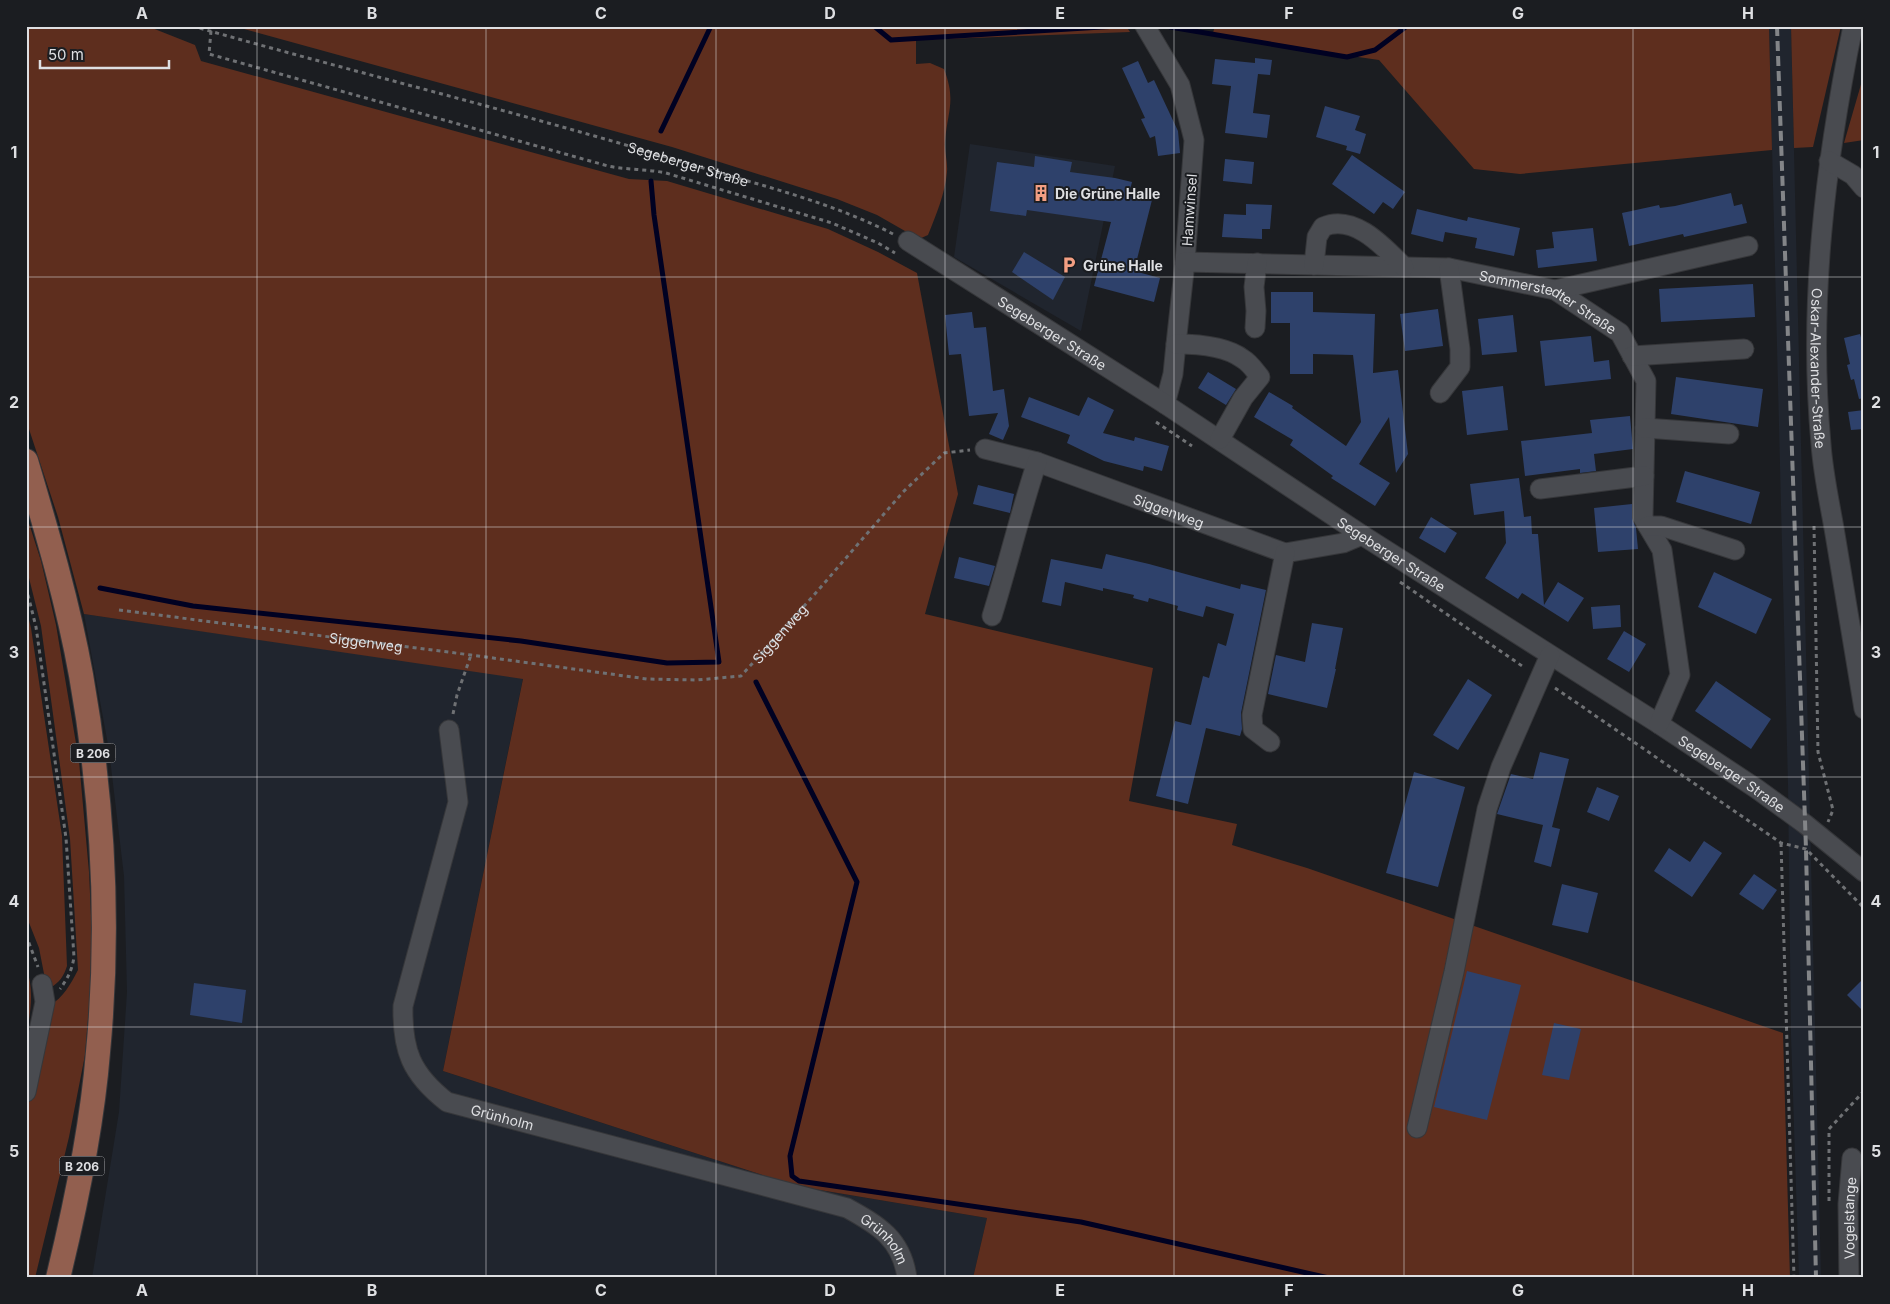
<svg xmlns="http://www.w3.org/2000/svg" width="1890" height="1304" font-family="Inter,sans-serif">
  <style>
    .built { fill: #20252e }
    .green { fill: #5e2e1e }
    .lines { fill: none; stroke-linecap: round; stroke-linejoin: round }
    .stream { stroke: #000122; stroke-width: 5 }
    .building { fill: #2e416b }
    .minor-casing { stroke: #36373a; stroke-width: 21 }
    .major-casing { stroke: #36373a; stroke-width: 26 }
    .path { stroke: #6f7174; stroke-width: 3; stroke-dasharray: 4 4; stroke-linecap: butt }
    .minor { stroke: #494b50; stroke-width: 19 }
    .major { stroke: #925f4f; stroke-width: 24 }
    .rail { stroke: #838588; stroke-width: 4; stroke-dasharray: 10 5; stroke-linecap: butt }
    .grid { fill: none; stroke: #dedfe2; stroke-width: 1; stroke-opacity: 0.55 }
    .labels { text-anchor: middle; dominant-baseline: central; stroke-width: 4; stroke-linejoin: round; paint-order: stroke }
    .shield { fill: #1b1d21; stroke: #a4a5a8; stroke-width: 1 }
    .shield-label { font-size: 12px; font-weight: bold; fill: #dedfe2 }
    .street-label { font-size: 14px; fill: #dedfe2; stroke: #1b1d21 }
    .poi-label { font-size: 14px; font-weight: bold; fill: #dedfe2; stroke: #1b1d21; text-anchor: start }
    .neatline { fill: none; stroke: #dedfe2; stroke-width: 2 }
    .grid-label { font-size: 16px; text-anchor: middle; font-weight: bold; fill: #dedfe2 }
  </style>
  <rect width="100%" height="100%" fill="#1b1d21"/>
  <g class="built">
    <path d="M1769 26H1791L1821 1278H1799L1791 1035 1788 785Z"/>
    <path d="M970 144 1115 166 1081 331 954 257Z"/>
    <path d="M84 614 523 678 443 1071 796 1186 987 1218 973 1278H92L119 1112 127 992 124 876 109 750Z"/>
  </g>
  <g class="green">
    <path d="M26 26H147L195 45 201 61 629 179 667 181 828 229 878 252 917 273 958 494 925 614 1153 668 1129 801 1237 824 1232 845 1307 868 1783 1033 1790 1278H973L987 1218 796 1186 443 1071 523 679 84 614 58 517 26 420Z"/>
    <path d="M233 26H1126L1130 32 916 40V64L930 63 944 69C956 100 948 110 945 141 944 151 948 162 947 172 945 194 936 215 928 235L919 239 877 215 837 199 672 147Z"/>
    <path d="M1215 26H1769L1772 150 1520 174 1474 169 1379 60 1212 36Z"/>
    <path d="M1791 26H1841L1813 147 1794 148Z"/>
    <path d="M1864 74V140L1844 143Z"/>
    <path d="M26 514 41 561 56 625 79 761 89 872 93 959 85 1055 69 1137 35 1278H26V1117L49 1006C64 997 70 985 78 970L70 839 41 626 26 566Z"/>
    <path d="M26 608 31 628 62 836 67 966C64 976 59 983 50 988L46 984 39 948 26 915Z"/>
    <path d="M26 967C35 991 30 1014 26 1038Z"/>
  </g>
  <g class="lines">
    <g class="stream">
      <path d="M874 26 891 40 1118 26"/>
      <path d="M1170 27 1347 57 1375 50 1407 26"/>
      <path d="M661 131 711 26"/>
      <path d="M100 588 193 606 521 641 667 663 719 662 654 215 651 181"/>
      <path d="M756 682 857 882 790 1156 792 1176 799 1181 1081 1222 1329 1278"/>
    </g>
  </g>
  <g class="building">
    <path d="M1255 58 1272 60 1270 75 1258 74 1253 113 1270 115 1267 138 1225 133 1231 86 1212 84 1215 59 1255 63Z"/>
    <path d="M1138 61 1148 83 1154 80 1178 131 1180 153 1158 156 1155 136 1150 138 1141 119 1145 118 1122 68Z"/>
    <path d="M1325 106 1360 116 1355 130 1366 134 1360 154 1346 150 1347 146 1316 137Z"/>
    <path d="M1352 155 1405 192 1393 209 1383 202 1374 214 1332 184Z"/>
    <path d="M1035 156 1072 162 1070 172 1115 178 1132 182 1130 190 1153 196 1134 271 1160 278 1154 302 1094 286 1111 222 1027 210 1026 216 990 211 997 162 1034 167Z"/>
    <path d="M1225 159 1254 162 1252 184 1223 181Z"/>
    <path d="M1731 193 1734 206 1742 204 1747 223 1684 237 1683 234 1629 246 1622 213 1659 205 1660 208 1675 206Z"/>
    <path d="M1246 204 1272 205 1270 229H1262V239L1222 237 1224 214 1246 215Z"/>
    <path d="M1417 209 1467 221 1468 217 1520 228 1514 256 1475 248 1477 238 1445 232 1443 242 1411 234Z"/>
    <path d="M1593 228 1597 261 1538 268 1536 250 1554 248 1552 232Z"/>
    <path d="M1024 252 1065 277 1053 300 1012 272Z"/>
    <path d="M1753 284 1755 317 1661 322 1659 289Z"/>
    <path d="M1271 292H1313V312L1375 314 1373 373 1398 370 1408 454 1396 473 1389 417 1359 464 1390 483 1375 506 1331 478 1333 476 1290 445 1293 440 1254 417 1269 392 1293 406 1292 408 1346 446 1361 422 1353 355 1313 354V374H1290V323H1271Z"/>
    <path d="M1438 309 1443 346 1405 351 1400 314Z"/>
    <path d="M972 312 974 328 986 327 993 391 1004 389 1009 426 1003 440 989 434 998 413 969 416 961 354 949 355 945 315Z"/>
    <path d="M1513 315 1517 352 1482 355 1478 319Z"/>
    <path d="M1860 334 1864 349V398L1859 399 1854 379 1851 380 1847 365 1850 364 1844 338Z"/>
    <path d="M1591 336 1594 362 1609 360 1611 379 1545 386 1540 341Z"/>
    <path d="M1208 372 1236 389 1226 405 1198 388Z"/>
    <path d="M1676 377 1763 389 1758 427 1671 414Z"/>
    <path d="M1503 386 1508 430 1467 435 1462 391Z"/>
    <path d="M1029 397 1079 416 1088 397 1114 410 1103 433 1134 441 1135 437 1169 446 1162 471 1144 466 1143 471 1104 461 1067 443 1070 435 1021 417Z"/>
    <path d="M1864 410V429L1851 430 1848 412Z"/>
    <path d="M1630 416 1633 449 1594 454 1596 471 1580 473V469L1525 476 1521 441 1592 433 1590 420Z"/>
    <path d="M1685 471 1760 492 1751 524 1676 502Z"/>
    <path d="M1519 478 1524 517 1531 516 1532 534H1538L1544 605 1558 582 1584 598 1568 622 1522 593 1518 599 1485 578 1506 543 1504 511 1474 515 1470 484Z"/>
    <path d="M978 485 1014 494 1010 513 973 504Z"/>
    <path d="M1632 504V518L1636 528 1638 549 1598 552 1594 508Z"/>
    <path d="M1431 517 1457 533 1445 553 1419 538Z"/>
    <path d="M1106 554 1149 564 1240 589 1241 584 1266 590 1241 713 1242 729 1240 736 1206 728 1188 804 1156 796 1175 721 1191 725 1203 676 1209 678 1218 643 1226 646 1234 614 1206 606 1203 617 1177 610 1178 606 1149 598 1148 602 1133 598 1134 595 1103 588V591L1065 582 1061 606 1042 602 1051 559 1102 569Z"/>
    <path d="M959 557 995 566 989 586 954 578Z"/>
    <path d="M1714 572 1772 599 1756 634 1698 607Z"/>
    <path d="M1620 605 1621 627 1593 629 1591 607Z"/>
    <path d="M1312 623 1343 628 1335 669H1336L1327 708 1268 694 1276 655 1305 662Z"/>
    <path d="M1624 631 1646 644 1629 672 1607 659Z"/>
    <path d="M1468 679 1492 695 1458 750 1433 735Z"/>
    <path d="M1716 681 1771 719 1751 749 1695 711Z"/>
    <path d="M1540 752 1569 759 1552 827 1560 829 1551 867 1534 862 1543 825 1497 814 1511 774 1533 779Z"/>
    <path d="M1414 772 1465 787 1438 887 1386 873Z"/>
    <path d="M1597 787 1619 796 1609 821 1587 812Z"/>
    <path d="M1704 841 1722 853 1692 897 1654 871 1669 848 1690 862Z"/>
    <path d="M1754 874 1777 890 1763 910 1739 894Z"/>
    <path d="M1562 884 1598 893 1588 933 1552 925Z"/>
    <path d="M1467 971 1521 985 1487 1120 1434 1107Z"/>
    <path d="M1864 978V1012L1847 995Z"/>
    <path d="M194 983 246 990 242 1023 190 1015Z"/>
    <path d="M1554 1023 1581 1029 1569 1080 1542 1075Z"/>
  </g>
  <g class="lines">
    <g class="minor-casing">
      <g id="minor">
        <path d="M1145 26 1180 85 1194 140 1185 262 1176 344 1173 374 1165 404"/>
        <path id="s3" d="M1853 26C1825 164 1808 304 1821 444 1823 474 1830 504 1835 534 1845 592 1854 651 1864 709"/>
        <path d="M1829 161 1853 175 1864 188"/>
        <path id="s4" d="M908 241 1165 404 1362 535 1659 724 1757 789 1805 824 1864 872"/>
        <path id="s5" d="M1185 262 1449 268 1555 290 1620 333 1646 381 1643 518 1662 550 1680 675 1659 724"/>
        <path d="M1314 265 1317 237 1323 227C1354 213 1384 247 1404 267"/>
        <path d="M1555 290 1748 246"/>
        <path d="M1255 328 1256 311 1254 287 1257 263"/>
        <path d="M1176 344C1197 344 1226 346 1243 359 1250 363 1255 371 1260 377L1243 398 1220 439"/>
        <path d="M1632 356 1744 349"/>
        <path d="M1440 393 1460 367V349L1449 268"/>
        <path d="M1645 428 1729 434"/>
        <path id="s6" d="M985 449 1037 462 1285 553 1343 543 1362 535"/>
        <path d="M1540 489 1644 476"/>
        <path d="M1648 526H1661L1735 550"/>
        <path d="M992 616C1008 565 1020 513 1037 462"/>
        <path id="s7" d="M449 730 458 802 403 1006C402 1050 411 1074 447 1102L847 1208C878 1225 902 1239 907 1278"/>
        <path d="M1270 742 1253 729 1252 715 1285 553"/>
        <path d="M26 1092 45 1002 42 984"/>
        <path d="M1417 1128 1454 972 1487 809 1501 767 1550 655"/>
        <path id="s8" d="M1849 1278 1848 1204 1852 1158"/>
      </g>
    </g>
    <g class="major-casing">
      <path id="major" d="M26 461C47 532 68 603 81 675 103 799 110 927 98 1052 92 1128 76 1204 58 1278"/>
    </g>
    <g class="path">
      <path id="s1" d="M192 26C358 73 525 114 690 164 758 185 829 201 893 234"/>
      <path d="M211 31 209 54 608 166C627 170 647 169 666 173L832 223 878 243 895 253"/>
      <path d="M1156 422 1192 446"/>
      <path d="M1814 526 1818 752 1833 810 1828 822"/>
      <path d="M1400 582 1525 668"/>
      <path d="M26 587 36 627 66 838 74 957C72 970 68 978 60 989"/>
      <path id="s2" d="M119 610 471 655 647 679 697 680 741 676 814 595 903 492 944 453 970 450"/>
      <path d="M1555 688 1781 843 1806 849 1864 908"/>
      <path d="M453 714 457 695 471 655"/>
      <path d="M1781 843 1794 1278"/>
      <path d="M26 935 38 967"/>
      <path d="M1829 1201V1129L1864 1091"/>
    </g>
    <use href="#minor" class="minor"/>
    <use href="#major" class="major"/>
    <path class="rail" d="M1777 26 1806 849 1816 1278"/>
  </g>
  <path class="grid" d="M257 26V1278M486 26V1278M716 26V1278M945 26V1278M1174 26V1278M1404 26V1278M1633 26V1278M26 277H1864M26 527H1864M26 777H1864M26 1027H1864"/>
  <defs>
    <g id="building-bare" transform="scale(1.35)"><path d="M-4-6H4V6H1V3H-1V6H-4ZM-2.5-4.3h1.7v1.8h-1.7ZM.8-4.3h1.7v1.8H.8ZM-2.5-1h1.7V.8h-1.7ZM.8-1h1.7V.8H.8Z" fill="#f39f83" stroke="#1b1d21" stroke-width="2.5" paint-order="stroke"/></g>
    <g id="parking-bare" transform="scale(1.35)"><path d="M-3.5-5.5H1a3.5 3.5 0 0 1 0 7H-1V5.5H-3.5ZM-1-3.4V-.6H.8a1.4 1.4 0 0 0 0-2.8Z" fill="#f39f83" stroke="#1b1d21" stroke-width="2.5" paint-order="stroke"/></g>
  </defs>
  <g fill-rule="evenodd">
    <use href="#building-bare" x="1041" y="193"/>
    <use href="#parking-bare" x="1069" y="265"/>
  </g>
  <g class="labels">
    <g class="shield">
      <rect x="70.5" y="743.5" width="45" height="19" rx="4"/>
      <rect x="59.5" y="1156.5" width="45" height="19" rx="4"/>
    </g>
    <g class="shield-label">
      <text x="93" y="753">B 206</text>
      <text x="82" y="1166">B 206</text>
    </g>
    <g class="street-label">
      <text stroke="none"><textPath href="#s1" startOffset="515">Segeberger Straße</textPath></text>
      <text transform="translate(1189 210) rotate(-86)">Hamwinsel</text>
      <text stroke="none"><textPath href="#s5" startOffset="370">Sommerstedter Straße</textPath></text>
      <text stroke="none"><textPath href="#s4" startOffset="171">Segeberger Straße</textPath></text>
      <text stroke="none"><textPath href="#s3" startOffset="345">Oskar-Alexander-Straße</textPath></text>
      <text stroke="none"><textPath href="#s6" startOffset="194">Siggenweg</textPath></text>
      <text stroke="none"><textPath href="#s4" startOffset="576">Segeberger Straße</textPath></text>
      <text stroke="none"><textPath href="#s2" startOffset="684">Siggenweg</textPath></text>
      <text stroke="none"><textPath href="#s2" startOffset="249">Siggenweg</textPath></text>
      <text stroke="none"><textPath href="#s4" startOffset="981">Segeberger Straße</textPath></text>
      <text stroke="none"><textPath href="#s7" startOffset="452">Grünholm</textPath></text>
      <text stroke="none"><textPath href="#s8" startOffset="60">Vogelstange</textPath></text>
      <text stroke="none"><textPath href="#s7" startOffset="858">Grünholm</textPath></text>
    </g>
    <g class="poi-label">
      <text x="1055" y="193">Die Grüne Halle</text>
      <text x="1083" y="265">Grüne Halle</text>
    </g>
  </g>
  <rect width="1890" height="1304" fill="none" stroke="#1b1d21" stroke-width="55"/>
  <path d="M40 60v8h129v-8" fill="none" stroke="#dedfe2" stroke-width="2.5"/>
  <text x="48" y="60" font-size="15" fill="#dedfe2" stroke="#1b1d21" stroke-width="4" paint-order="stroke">50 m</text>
  <rect x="28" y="28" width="1834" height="1248" class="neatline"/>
  <g class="grid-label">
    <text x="142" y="19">A</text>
    <text x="372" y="19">B</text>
    <text x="601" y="19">C</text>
    <text x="830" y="19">D</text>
    <text x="1060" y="19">E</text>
    <text x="1289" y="19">F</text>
    <text x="1518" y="19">G</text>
    <text x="1748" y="19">H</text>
    <text x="14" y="158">1</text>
    <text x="1876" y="158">1</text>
    <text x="14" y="408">2</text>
    <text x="1876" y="408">2</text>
    <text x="14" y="658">3</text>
    <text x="1876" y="658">3</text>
    <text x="14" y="907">4</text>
    <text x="1876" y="907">4</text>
    <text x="14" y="1157">5</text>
    <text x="1876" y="1157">5</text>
    <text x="142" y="1296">A</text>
    <text x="372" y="1296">B</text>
    <text x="601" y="1296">C</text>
    <text x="830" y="1296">D</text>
    <text x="1060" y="1296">E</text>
    <text x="1289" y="1296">F</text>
    <text x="1518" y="1296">G</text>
    <text x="1748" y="1296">H</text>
  </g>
</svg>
